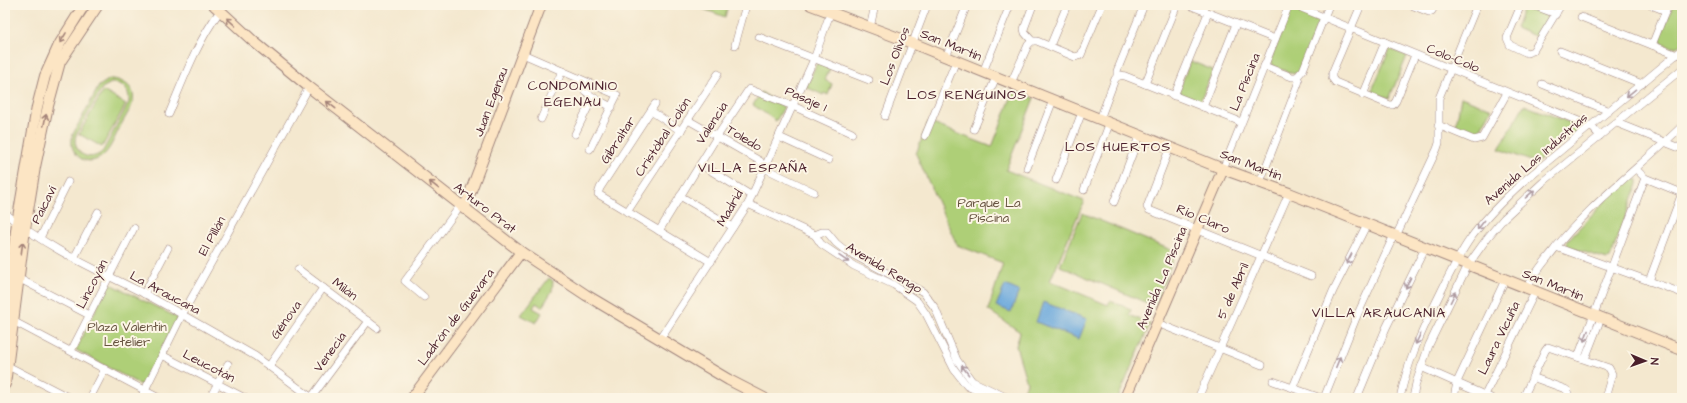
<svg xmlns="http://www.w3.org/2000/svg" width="1687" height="403" font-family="'Architects Daughter',sans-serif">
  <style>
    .green { fill: #aecf77; stroke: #7c7751; fill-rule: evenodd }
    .water { fill: #6aa8dc; stroke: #5a6484 }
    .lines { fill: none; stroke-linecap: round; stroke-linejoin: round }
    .street-casing { stroke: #9f847d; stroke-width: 8 }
    .secondary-casing { stroke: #9f847d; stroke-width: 12 }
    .street { stroke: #fff; stroke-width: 7 }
    .secondary { stroke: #fce5c4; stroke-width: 10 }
    .oneway { stroke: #a38278 }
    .oneway2 { stroke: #ae9aa0 }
    .labels { text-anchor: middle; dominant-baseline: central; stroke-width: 4; stroke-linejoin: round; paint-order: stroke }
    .street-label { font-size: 13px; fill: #4a1f2b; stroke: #fcf5e5 }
    .park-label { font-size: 13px; fill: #685442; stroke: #fcf5e5 }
    .neighbourhood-label { font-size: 14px; letter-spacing: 1px; fill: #4a1f2b; stroke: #fcf5e5 }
  </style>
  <rect width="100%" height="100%" fill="#fcf5e5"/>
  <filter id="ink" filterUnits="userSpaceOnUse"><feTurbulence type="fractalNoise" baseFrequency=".025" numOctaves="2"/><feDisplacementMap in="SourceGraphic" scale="8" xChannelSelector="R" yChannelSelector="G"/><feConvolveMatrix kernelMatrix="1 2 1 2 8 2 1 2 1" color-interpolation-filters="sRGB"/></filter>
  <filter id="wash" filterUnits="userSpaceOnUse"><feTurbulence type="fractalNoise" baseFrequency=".012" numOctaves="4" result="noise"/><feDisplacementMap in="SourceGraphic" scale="16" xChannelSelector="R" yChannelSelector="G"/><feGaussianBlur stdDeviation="0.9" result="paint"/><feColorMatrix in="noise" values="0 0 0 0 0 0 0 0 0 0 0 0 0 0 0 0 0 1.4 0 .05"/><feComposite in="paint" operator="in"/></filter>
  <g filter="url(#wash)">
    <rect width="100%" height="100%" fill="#f4e8cf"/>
    <g class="green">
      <path d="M693 5H728L725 17Z"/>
      <path d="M1673 5H1682V43C1675 50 1670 47 1662 44L1660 38Z"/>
      <path d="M1525 7 1546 15 1548 20 1537 37 1516 28 1523 9Z"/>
      <path d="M1293 9 1319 21 1299 71 1294 74 1272 66 1270 62 1290 11Z"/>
      <path d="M1390 49 1407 56 1389 99 1372 90Z"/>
      <path d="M818 61 831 66 825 80 832 84 828 95 824 93 823 95 806 87Z"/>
      <path d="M1190 61 1213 70 1200 102 1178 94Z"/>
      <path d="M110 79C122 79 136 87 133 101 131 110 123 120 119 129 114 138 110 151 101 157 93 163 82 162 76 154 71 148 71 141 73 134L99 86ZM111 83C122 82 130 89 129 102L103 151C90 164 71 153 76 135L102 88Z"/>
      <path d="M1014 90 1034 98 1006 170 1084 201 1050 281 1108 305 1110 301 1131 309 1129 315 1150 324 1118 398H1026L1022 396 1027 383 1016 346 1020 332 988 310 1003 263 957 245 916 154 928 122 992 147Z"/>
      <path d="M103 91 126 104 102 147 79 134Z"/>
      <path d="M761 92 784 107 776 121 753 105Z"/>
      <path d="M1461 97 1492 109 1479 132 1476 135 1456 126Z"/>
      <path d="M1524 105 1574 124 1578 131 1536 163 1499 149Z"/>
      <path d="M1635 178 1638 180V184L1610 258 1607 259 1568 247 1566 242 1605 201 1631 179Z"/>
      <path d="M1082 213 1176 252 1154 306 1060 266Z"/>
      <path d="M549 278 553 281 552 291 542 307 536 303 533 308 542 313 536 323 521 315Z"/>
      <path d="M109 283 178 318 143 386 76 350Z"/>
    </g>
    <g class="water">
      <path d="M1005 285 1019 291 1011 312 996 306Z"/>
      <path d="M1043 302 1087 319 1079 339 1036 322Z"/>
    </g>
  </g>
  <g filter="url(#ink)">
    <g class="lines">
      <g class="street-casing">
        <g id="street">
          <path d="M1189 5 1275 39"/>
          <path d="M1294 5 1591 126 1600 136"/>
          <path d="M1361 5 1332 73V78L1335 82 1390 105H1393L1396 101 1415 55"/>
          <path d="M1411 5 1429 12 1432 11 1435 5"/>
          <path d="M1521 5 1507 38 1510 45 1527 53 1533 51 1561 5"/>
          <path d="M1532 5 1556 14"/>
          <path d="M1651 5 1666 11"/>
          <path d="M1581 17 1677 55"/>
          <path d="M870 28 875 5"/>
          <path d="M759 37 869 80"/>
          <path d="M1032 41 1025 33 1024 29 1033 5"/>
          <path d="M735 45 746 5"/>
          <path d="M1652 45 1668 5"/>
          <path d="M1050 46 1067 5"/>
          <path d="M1560 51 1642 84"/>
          <path d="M523 54 617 95 590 149"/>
          <path d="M946 57 967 5"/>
          <path d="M1264 66 1292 77H1297"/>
          <path d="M983 72 1010 5"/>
          <path d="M1117 77 1121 75 1125 76 1241 122"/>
          <path d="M1297 77 1303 70 1329 5"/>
          <path d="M578 78C581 94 599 100 612 107"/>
          <path d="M1011 83 1028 45 1032 41H1037L1075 57 1081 55 1102 5"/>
          <path d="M1145 84 1177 5"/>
          <path d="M1542 84 1609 111"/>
          <path d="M1363 95 1385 42"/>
          <path d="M1174 96 1208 13"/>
          <path d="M655 104 600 188 598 194 711 262"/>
          <path d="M1203 107 1236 24"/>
          <path d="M651 111 681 131"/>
          <path d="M169 114C184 78 197 42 220 11"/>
          <path d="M885 116 927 5"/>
          <path d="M541 119 562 71"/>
          <path d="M1100 119 1115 79 1117 77V71L1144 5"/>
          <path d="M688 120 760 161 764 168 814 192"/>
          <path d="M1617 123 1682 149"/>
          <path d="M1438 125 1474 140 1482 138 1507 93"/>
          <path d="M974 129 996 77"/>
          <path d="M575 134 593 97"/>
          <path d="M925 136 956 61"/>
          <path d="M779 137 829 160"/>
          <path d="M1170 147 1147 207 1149 210 1311 276"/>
          <path d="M700 164 752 196"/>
          <path d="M1027 168 1053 100"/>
          <path d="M1223 169 1289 5"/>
          <path d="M1636 169 1645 178 1682 193"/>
          <path d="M1056 180 1082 112"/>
          <path d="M1260 182 1298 84 1299 81 1297 77"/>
          <path d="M1084 190 1110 122"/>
          <path d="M680 196 733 227"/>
          <path d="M1114 202 1140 134"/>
          <path d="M748 204 815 235 821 244 854 266 894 285 917 301 926 314 954 369 967 386 993 398"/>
          <path d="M627 212 718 74"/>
          <path d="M5 213C46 248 97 270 145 294 177 311 209 330 241 348L255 356 312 398"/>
          <path d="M659 231 718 135 749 89 793 106 852 133"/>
          <path d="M815 235 822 232H827L836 243 846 251 923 292 935 308 957 360 972 381 1008 398"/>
          <path d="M1396 236 1437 149 1439 143V98L1477 5"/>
          <path d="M40 238 68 182"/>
          <path d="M1556 247 1682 293"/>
          <path d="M74 258 98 212"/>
          <path d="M298 269 377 328"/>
          <path d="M18 278 89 315"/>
          <path d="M1649 281 1682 193"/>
          <path d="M1527 289C1532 277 1541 266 1549 256 1587 206 1638 169 1682 126"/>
          <path d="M144 294 168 248"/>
          <path d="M424 297 405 281 460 206"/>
          <path d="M13 321 159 398"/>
          <path d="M1157 323 1262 365"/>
          <path d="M660 339 748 204 814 59 833 5"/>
          <path d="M71 351 134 228"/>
          <path d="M162 355 245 398"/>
          <path d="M1578 357 1645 178"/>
          <path d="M1585 359 1601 318"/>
          <path d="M8 366 70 398"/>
          <path d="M269 366 323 288"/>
          <path d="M1421 367 1491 398"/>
          <path d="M1532 377 1565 389 1568 391V398"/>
          <path d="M1273 381 1321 398"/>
          <path d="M1293 387 1333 291 1367 224"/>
          <path d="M1485 395 1535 292"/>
          <path d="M90 398 105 369"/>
          <path d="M141 398 182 315 309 87"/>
          <path d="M210 398 228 364"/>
          <path d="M311 398 368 321"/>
          <path d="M1198 398 1289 193"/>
          <path d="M1324 398 1356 318 1394 235"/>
          <path d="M1357 398 1386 328 1425 248"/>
          <path d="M1400 398C1407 364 1420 335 1435 304 1446 282 1456 259 1470 239 1486 217 1504 199 1524 181L1682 50"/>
          <path d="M1413 398 1416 383 1429 345 1468 265 1488 237 1504 218 1543 182 1682 69"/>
          <path d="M1454 398 1457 382 1505 280"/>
          <path d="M1523 398 1545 351 1548 347 1609 368 1612 374 1605 398"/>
        </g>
      </g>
      <g class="secondary-casing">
        <g id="secondary">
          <path d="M214 5 253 41 309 87 521 252 586 295 729 380 764 398"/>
          <path d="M811 5 912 43 1223 169 1289 193 1682 350"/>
          <path d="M464 209 541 5"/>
          <path d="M5 320 17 223 37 107 45 76 59 45 84 5"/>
          <path d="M5 384 25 229 35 167 48 106 60 62 98 5"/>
          <path d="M412 398 521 252"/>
          <path d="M1125 398 1223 169"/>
        </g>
      </g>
      <use href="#street" class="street"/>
      <use href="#secondary" class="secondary"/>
    </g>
    <defs><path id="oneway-shaft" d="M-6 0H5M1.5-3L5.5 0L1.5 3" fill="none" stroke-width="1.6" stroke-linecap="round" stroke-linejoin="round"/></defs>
    <g class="oneway">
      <use href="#oneway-shaft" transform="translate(231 22) rotate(-138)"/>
      <use href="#oneway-shaft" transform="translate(63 38) rotate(121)"/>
      <use href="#oneway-shaft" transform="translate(331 105) rotate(-142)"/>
      <use href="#oneway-shaft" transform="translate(45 120) rotate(-78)"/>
      <use href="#oneway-shaft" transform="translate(434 185) rotate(-142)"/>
      <use href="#oneway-shaft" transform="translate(22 248) rotate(-82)"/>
    </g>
    <g class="oneway2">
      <use href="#oneway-shaft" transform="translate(1631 93) rotate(141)"/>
      <use href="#oneway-shaft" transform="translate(1530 194) rotate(-41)"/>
      <use href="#oneway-shaft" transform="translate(1481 225) rotate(128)"/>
      <use href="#oneway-shaft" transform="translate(844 259) rotate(34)"/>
      <use href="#oneway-shaft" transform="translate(1349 259) rotate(117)"/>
      <use href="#oneway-shaft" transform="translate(1408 283) rotate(116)"/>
      <use href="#oneway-shaft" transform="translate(1453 297) rotate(-64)"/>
      <use href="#oneway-shaft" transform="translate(1586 336) rotate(111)"/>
      <use href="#oneway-shaft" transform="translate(1418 339) rotate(115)"/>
      <use href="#oneway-shaft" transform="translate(1338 362) rotate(-68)"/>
      <use href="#oneway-shaft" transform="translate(965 370) rotate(-127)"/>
    </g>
  </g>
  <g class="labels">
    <g class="street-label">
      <text transform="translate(951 45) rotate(22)">San Martín</text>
      <text transform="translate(895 56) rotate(-69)">Los Olivos</text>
      <text transform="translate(1453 58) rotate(22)">Colo-Colo</text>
      <text transform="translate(1245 82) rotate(-68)">La Piscina</text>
      <text transform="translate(806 99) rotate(24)">Pasaje 1</text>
      <text transform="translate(491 102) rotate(-69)">Juan Egenau</text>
      <text transform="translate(712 123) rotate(-57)">Valencia</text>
      <text transform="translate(663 137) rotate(-57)">Cristóbal Colón</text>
      <text transform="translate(744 138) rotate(31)">Toledo</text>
      <text transform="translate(618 140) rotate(-57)">Gibraltar</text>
      <text transform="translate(1536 159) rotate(-41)">Avenida Las Industrias</text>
      <text transform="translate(1251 165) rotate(21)">San Martín</text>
      <text transform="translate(44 205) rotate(-63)">Paicaví</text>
      <text transform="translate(485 208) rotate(37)">Arturo Prat</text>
      <text transform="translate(730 208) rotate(-60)">Madrid</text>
      <text transform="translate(1203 219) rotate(23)">Río Claro</text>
      <text transform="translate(212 236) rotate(-61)">El Pillán</text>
      <text transform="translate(884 268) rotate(31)">Avenida Rengo</text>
      <text transform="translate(1162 278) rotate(-67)">Avenida La Piscina</text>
      <text transform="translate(92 284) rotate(-63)">Lincoyán</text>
      <text transform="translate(1553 285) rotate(22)">San Martín</text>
      <text transform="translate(345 289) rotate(37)">Milán</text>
      <text transform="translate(1233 291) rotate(-66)">5 de Abril</text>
      <text transform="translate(165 293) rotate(28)">La Araucana</text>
      <text transform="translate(456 317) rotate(-53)">Ladrón de Guevara</text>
      <text transform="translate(286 320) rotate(-55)">Génova</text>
      <text transform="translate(1499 338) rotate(-64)">Laura Vicuña</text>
      <text transform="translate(330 352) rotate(-54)">Venecia</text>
      <text transform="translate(209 366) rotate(27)">Leucotán</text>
    </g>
    <g class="park-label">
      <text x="989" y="203">Parque La<tspan x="989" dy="15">Piscina</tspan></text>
      <text x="127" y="327">Plaza Valentín<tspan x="127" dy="15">Letelier</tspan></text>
    </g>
    <g class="neighbourhood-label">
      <text x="573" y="86">CONDOMINIO<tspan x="573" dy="16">EGENAU</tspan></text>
      <text x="967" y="95">LOS RENGUINOS</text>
      <text x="1118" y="147">LOS HUERTOS</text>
      <text x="753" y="168">VILLA ESPAÑA</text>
      <text x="1379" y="313">VILLA ARAUCANÍA</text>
    </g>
  </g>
  <rect width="1687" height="403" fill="none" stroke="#fcf5e5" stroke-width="20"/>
  <g transform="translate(1645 361) rotate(92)" stroke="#fcf5e5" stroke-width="3" paint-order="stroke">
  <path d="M0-3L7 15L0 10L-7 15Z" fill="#4a1f2b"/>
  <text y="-6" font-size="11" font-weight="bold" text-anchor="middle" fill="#4a1f2b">N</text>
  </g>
</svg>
